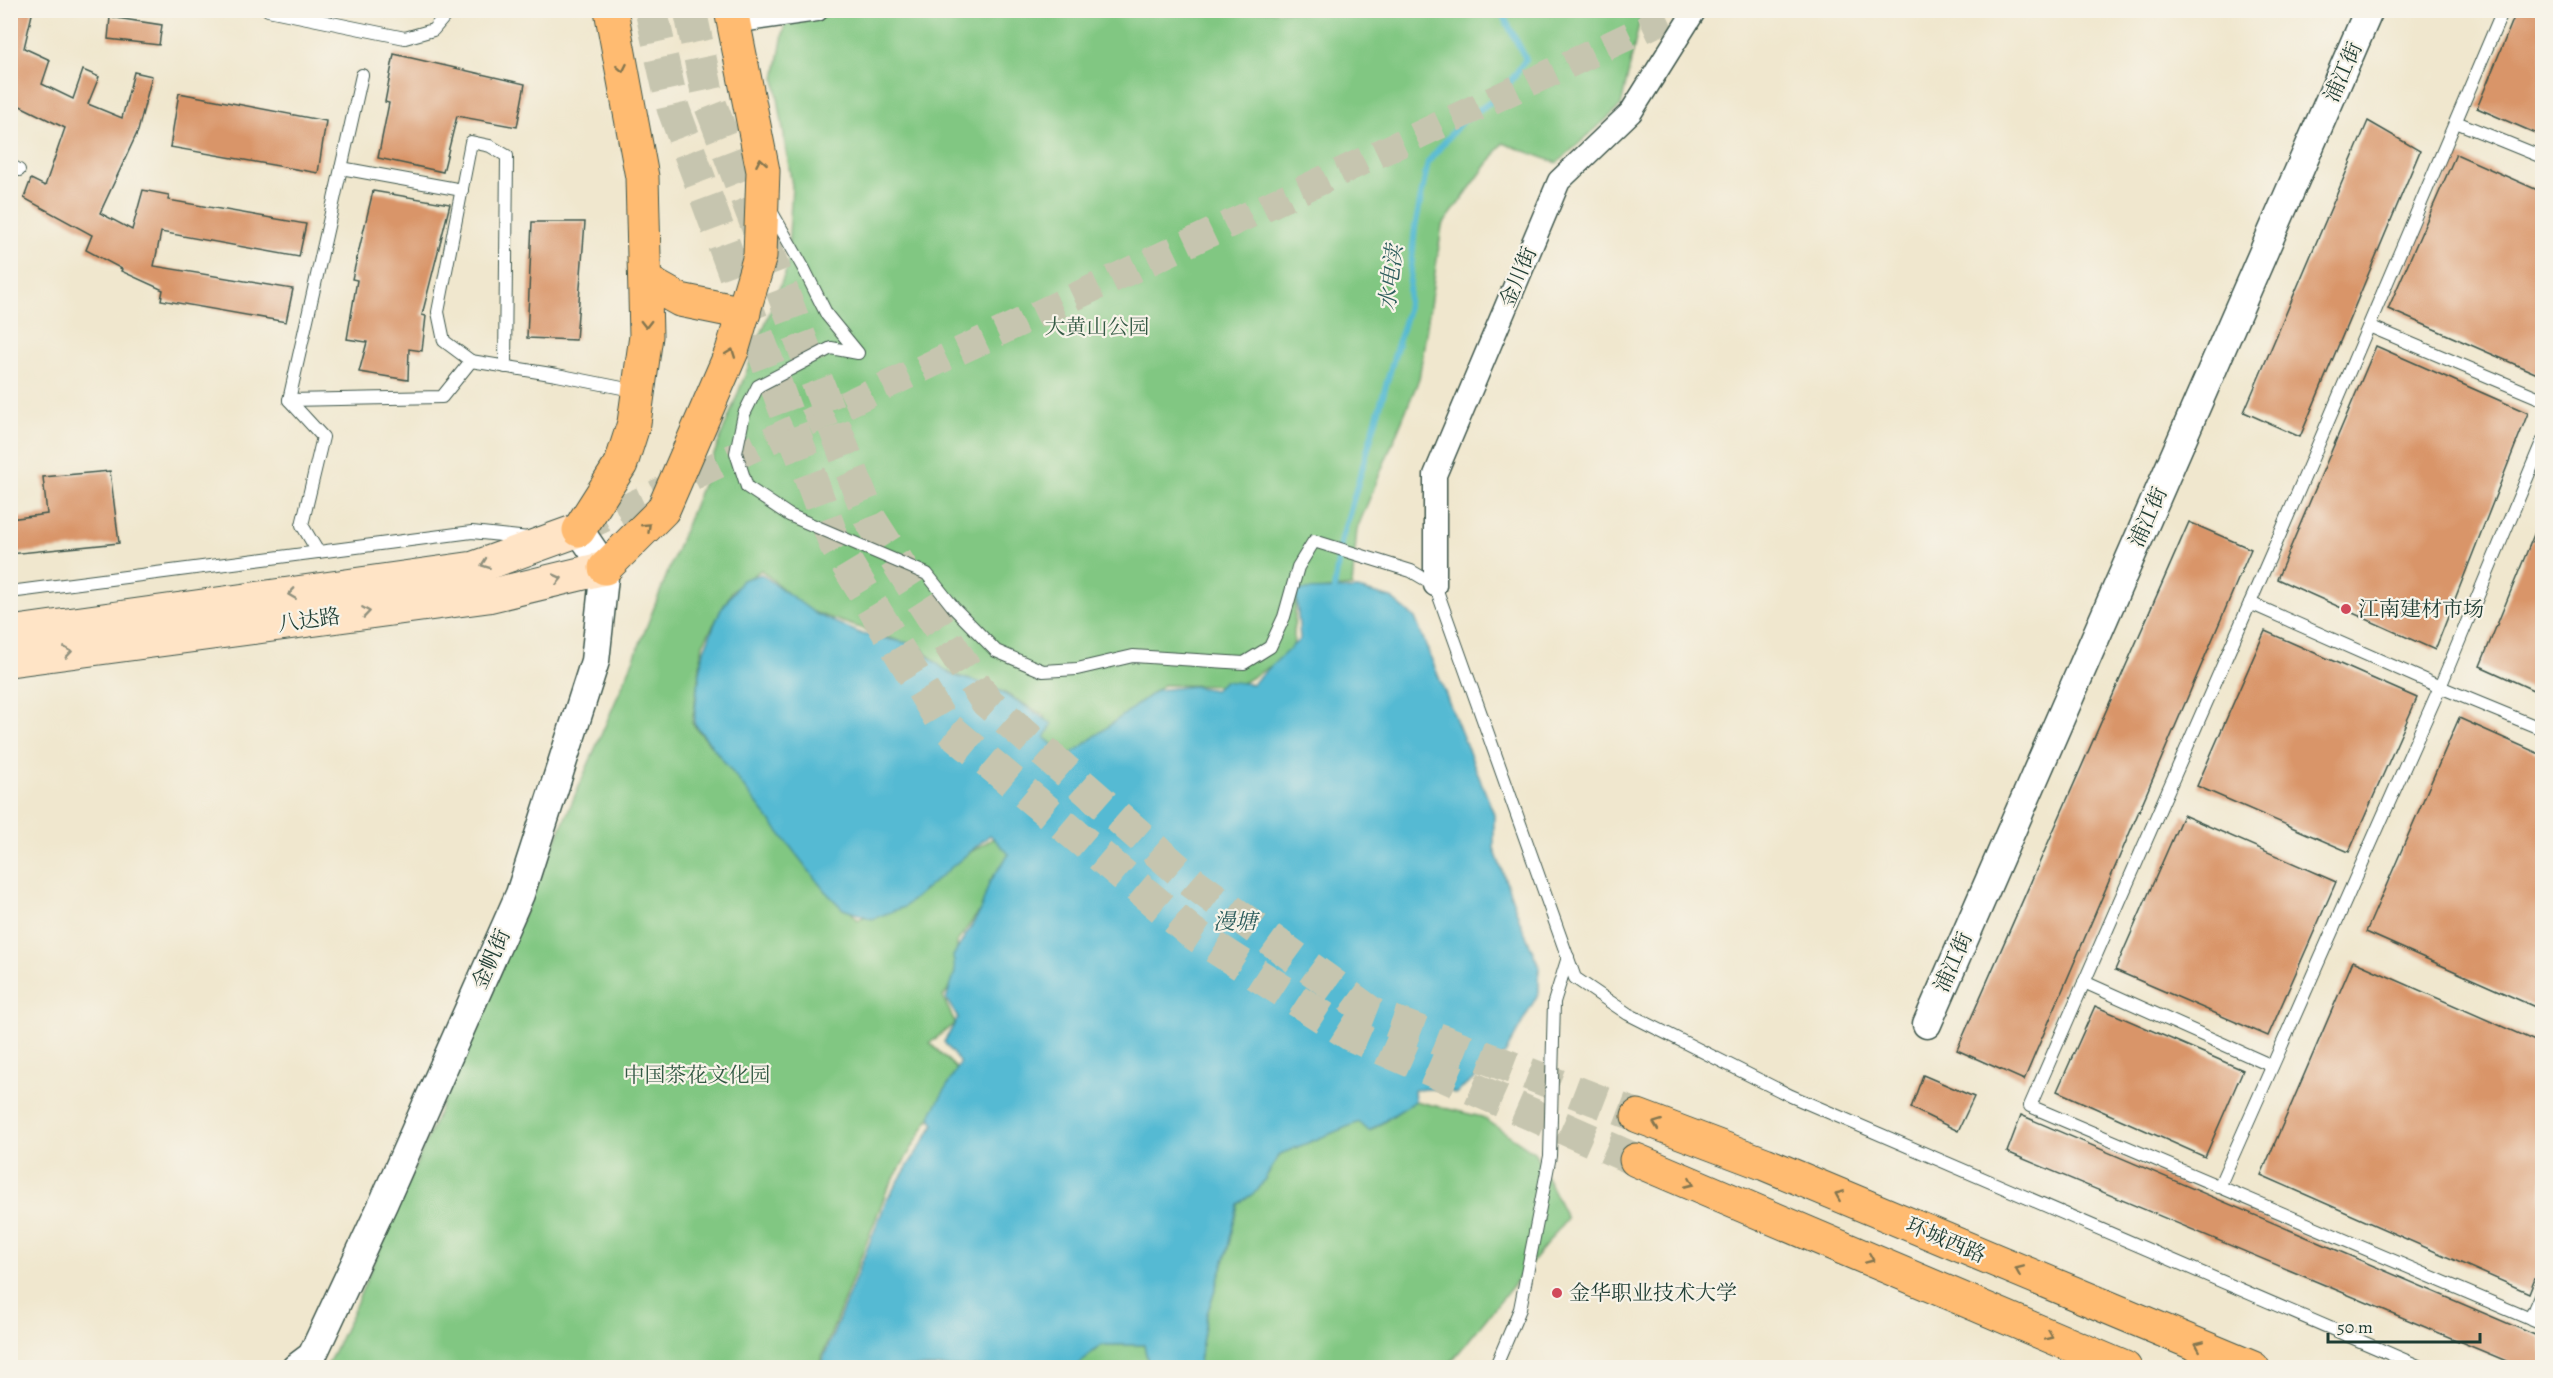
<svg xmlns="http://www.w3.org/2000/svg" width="2553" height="1378" font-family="Alegreya,'Noto Serif SC',serif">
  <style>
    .green { fill: #81c782; stroke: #50825b; stroke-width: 1.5 }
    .water { fill: #55bad3; stroke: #3a7c84; stroke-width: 1.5 }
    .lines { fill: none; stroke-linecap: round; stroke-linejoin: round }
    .stream { stroke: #55bad3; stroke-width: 6 }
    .building { fill: #d99569 }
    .tertiary-tunnel { stroke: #c6c5af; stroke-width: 28; stroke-dasharray: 28 14; stroke-linecap: butt }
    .trunk-tunnel { stroke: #c6c5af; stroke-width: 33; stroke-dasharray: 33 16; stroke-linecap: butt }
    .service-casing { stroke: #3e564b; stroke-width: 14 }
    .minor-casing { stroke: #3e564b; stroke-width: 25 }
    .tertiary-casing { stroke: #3e564b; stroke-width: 31 }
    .secondary-casing { stroke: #3e564b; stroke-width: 35 }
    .primary-casing { stroke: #3e564b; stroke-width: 35 }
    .service { stroke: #fff; stroke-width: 12 }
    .minor { stroke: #fff; stroke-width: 22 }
    .tertiary { stroke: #fff; stroke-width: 28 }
    .secondary { stroke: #ffe4c6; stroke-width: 33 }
    .primary { stroke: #ffbb71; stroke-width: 33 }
    .oneway { stroke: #84764f }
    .oneway2 { stroke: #8f907d }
    .poi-dot { fill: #d1495b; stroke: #f7f3e8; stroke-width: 2 }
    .labels { text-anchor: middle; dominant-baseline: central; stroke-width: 4.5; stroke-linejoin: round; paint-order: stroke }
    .street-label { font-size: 21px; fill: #1f3d34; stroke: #f7f3e8 }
    .park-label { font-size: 21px; fill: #335944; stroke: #f7f3e8 }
    .poi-label { font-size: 21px; fill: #1f3d34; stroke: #f7f3e8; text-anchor: start }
    .water-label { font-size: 22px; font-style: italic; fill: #2c5c5c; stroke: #f7f3e8 }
  </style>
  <rect width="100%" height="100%" fill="#f7f3e8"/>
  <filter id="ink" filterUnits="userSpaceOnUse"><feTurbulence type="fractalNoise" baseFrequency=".0167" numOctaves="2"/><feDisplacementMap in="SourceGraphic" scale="12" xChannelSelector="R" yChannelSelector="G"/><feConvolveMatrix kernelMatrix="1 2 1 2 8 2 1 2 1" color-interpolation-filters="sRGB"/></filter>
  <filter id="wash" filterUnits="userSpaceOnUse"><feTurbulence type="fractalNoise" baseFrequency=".008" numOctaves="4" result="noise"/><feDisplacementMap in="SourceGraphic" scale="24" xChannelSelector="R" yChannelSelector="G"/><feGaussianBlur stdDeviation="1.35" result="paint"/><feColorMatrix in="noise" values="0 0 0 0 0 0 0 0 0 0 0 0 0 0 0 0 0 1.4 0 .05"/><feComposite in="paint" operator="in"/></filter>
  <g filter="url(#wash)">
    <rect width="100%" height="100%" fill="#f0e7ce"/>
    <g class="green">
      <path d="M787 11H1642L1621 106 1557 163 1503 143 1442 226 1419 379 1357 529 1352 586 1296 593 1293 653 1237 686 1163 685 1068 758 1042 740 1045 716 1003 692 945 671 922 649 807 610 761 570 732 591 703 644 692 723 858 920 997 836 1013 852 991 879 981 909 957 942V976L943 997 955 1023 930 1043 958 1070 887 1190 818 1367 326 1368 350 1318 635 656 787 268 792 186 775 79Z"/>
      <path d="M1415 1101 1482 1117 1534 1152 1567 1219 1447 1367 1198 1368 1207 1314 1227 1252 1238 1204 1258 1190 1280 1154 1359 1122 1370 1131Z"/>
      <path d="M1101 1345H1144L1149 1367 1075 1368Z"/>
    </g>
    <path class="water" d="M761 574 816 614 862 634 913 644 951 675 989 685 1030 709 1052 724 1045 738 1067 757 1157 690 1193 686 1214 690 1224 681 1252 684 1300 639 1296 590 1358 589 1391 598 1415 618 1494 814V848L1521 924 1539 966V992L1505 1054 1455 1094 1445 1088 1414 1090 1415 1101 1369 1131 1359 1122 1280 1154 1258 1190 1238 1204 1227 1252 1207 1314 1198 1367H1149L1144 1345H1101L1075 1367H820L887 1199 934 1125 930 1116 960 1063 944 1042 958 1018 946 999 955 972 953 956 980 912 989 883 1009 854 990 835 904 907 872 919 843 909 824 890 694 723 697 690 704 650 720 611 742 580Z"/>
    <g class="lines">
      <path class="stream" d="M1333 596 1341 542 1407 312 1415 227 1428 162 1461 122 1501 95 1526 59 1500 10"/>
    </g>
    <g id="blocks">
      <g class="building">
        <path d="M10 10H33L24 48 50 60 42 84 73 99 83 70 99 77 88 104 122 118 134 72 152 76 138 131 100 213 132 230 143 190 169 195 168 200 306 224 299 257 161 232 154 266 293 289 286 322 161 300 163 290 121 271 122 269 86 250 92 235 24 198 31 179 45 186 65 128 10 101Z"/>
        <path d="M2517 10H2542V136L2477 108Z"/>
        <path d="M110 17 162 25 159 45 108 39Z"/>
        <path d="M394 54 525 84 517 127 457 116 443 172 378 158 389 103 385 102Z"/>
        <path d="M179 93 326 121 318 173 170 147Z"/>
        <path d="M2368 121 2420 151 2300 437 2244 412Z"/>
        <path d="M2456 154 2542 192V376L2388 309Z"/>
        <path d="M373 191 450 204 422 315 426 316 422 351 409 349 408 380 359 372 367 342 347 339 357 280 352 279Z"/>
        <path d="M532 222H585L576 340 527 338Z"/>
        <path d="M2376 346 2528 413 2435 650 2277 579Z"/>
        <path d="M110 471 119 543 10 554V519L47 514 43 477Z"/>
        <path d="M2542 515V694L2480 666Z"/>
        <path d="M2189 522 2251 549 2024 1080 1957 1050Z"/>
        <path d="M2265 631 2417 698 2349 852 2197 786Z"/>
        <path d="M2459 718 2542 755V1010L2366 932Z"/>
        <path d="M2183 815 2336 882 2268 1036 2115 970Z"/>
        <path d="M2353 961 2542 1044V1260L2529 1293 2261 1175Z"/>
        <path d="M2095 1006 2243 1070 2205 1157 2057 1091Z"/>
        <path d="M1923 1075 1974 1097 1958 1131 1911 1108Z"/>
        <path d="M2021 1115 2542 1338V1368H2523L2007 1152Z"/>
      </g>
    </g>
  </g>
  <g filter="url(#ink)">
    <use href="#blocks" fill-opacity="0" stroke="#3e564b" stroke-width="1.5"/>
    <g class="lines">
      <path class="tertiary-tunnel" d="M579 530 1684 10"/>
      <g class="trunk-tunnel">
        <path d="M651 10 673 108 835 544 943 724 1191 932 1351 1035 1636 1160"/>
        <path d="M690 10 709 101 870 519 986 701 1192 882 1373 1014 1638 1116"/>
      </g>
      <g class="service-casing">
        <g id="service">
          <path d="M268 10 405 38 433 30 450 10"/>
          <path d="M2503 10 2281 532 2030 1106 2542 1324"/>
          <path d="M2456 122 2542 157"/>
          <path d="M10 165 19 170"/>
          <path d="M341 168 462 190"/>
          <path d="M770 209 804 269 827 315 858 353 831 348 758 386 744 414 736 453 747 487 789 515 927 574 954 608 996 651 1043 671 1077 669 1133 656 1244 663 1270 647 1284 617 1298 567 1314 541 1411 571 1435 585 1575 978 1628 1014 1791 1096 2423 1368"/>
          <path d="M2369 326 2542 399"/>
          <path d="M505 367 507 156 490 146 471 142 438 312 444 341 471 361 557 375 637 391"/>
          <path d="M289 400 442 397 471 361"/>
          <path d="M318 552 302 525 323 437 289 400 362 75"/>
          <path d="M10 592 472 532 529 538"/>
          <path d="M2250 603 2440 687 2542 729"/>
          <path d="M2084 982 2272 1066"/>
          <path d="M2219 1187 2440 687 2542 442"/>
          <path d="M2530 1319 2542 1291"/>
          <path d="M1495 1368 1520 1309 1550 1156 1554 1002 1568 957"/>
        </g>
      </g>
      <g class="minor-casing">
        <g id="minor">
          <path d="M733 22 817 10"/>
          <path d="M1435 585V475L1559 181 1631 112 1695 10"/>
        </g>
      </g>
      <g class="tertiary-casing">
        <g id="tertiary">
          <path d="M1927 1024 2369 10"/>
          <path d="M296 1368 312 1356 383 1204 520 894 595 661 605 568 579 530"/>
        </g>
      </g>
      <g class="secondary-casing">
        <g id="secondary">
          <path d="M10 633 474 568 579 530"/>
          <path d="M10 660 488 596 605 568"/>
        </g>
      </g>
      <g class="primary-casing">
        <g id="primary">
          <path d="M646 281 680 300 744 313"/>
          <path d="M579 530 621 464 634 423 646 336 642 177 611 10"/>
          <path d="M605 568 663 510 732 351 760 256 763 171 731 10"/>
          <path d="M1638 1116 1765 1164 2253 1368"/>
          <path d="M1636 1160 2125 1368"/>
        </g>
      </g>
      <use href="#service" class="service"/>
      <use href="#minor" class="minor"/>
      <use href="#tertiary" class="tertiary"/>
      <use href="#secondary" class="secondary"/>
      <use href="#primary" class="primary"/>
    </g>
    <defs><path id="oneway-chevron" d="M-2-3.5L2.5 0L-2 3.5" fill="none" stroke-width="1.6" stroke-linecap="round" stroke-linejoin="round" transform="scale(1.5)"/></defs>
    <g class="oneway">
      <use href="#oneway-chevron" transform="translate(622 68) rotate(79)"/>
      <use href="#oneway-chevron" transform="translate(761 162) rotate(-100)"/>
      <use href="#oneway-chevron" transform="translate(646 324) rotate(90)"/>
      <use href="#oneway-chevron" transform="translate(731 353) rotate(-70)"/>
      <use href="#oneway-chevron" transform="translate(647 527) rotate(-44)"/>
      <use href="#oneway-chevron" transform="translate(1657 1124) rotate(-159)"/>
      <use href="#oneway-chevron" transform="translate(1690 1183) rotate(23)"/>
      <use href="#oneway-chevron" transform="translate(1839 1195) rotate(-157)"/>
      <use href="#oneway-chevron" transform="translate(1870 1259) rotate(23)"/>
      <use href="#oneway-chevron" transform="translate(2019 1270) rotate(-157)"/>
      <use href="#oneway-chevron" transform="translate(2049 1336) rotate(23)"/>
      <use href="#oneway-chevron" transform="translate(2199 1345) rotate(-157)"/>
    </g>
    <g class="oneway2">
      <use href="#oneway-chevron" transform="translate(485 564) rotate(160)"/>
      <use href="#oneway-chevron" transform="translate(558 579) rotate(-13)"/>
      <use href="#oneway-chevron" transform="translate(292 594) rotate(172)"/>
      <use href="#oneway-chevron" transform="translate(366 612) rotate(-8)"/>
      <use href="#oneway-chevron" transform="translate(68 652) rotate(-8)"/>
    </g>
  </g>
  <g class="poi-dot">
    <circle cx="2346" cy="609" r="6"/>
    <circle cx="1557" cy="1293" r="6"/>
  </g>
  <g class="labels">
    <g class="street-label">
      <text transform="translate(2343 72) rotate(-66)">浦江街</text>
      <text transform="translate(1518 277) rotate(-67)">金川街</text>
      <text transform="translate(2148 517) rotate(-66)">浦江街</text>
      <text transform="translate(309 620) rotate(-8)">八达路</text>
      <text transform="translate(491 959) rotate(-66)">金帆街</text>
      <text transform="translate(1953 962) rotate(-66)">浦江街</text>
      <text transform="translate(1946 1240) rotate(23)">环城西路</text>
    </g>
    <g class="park-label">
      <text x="1097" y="327">大黄山公园</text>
      <text x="697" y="1075">中国茶花文化园</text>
    </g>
    <g class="poi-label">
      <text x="2358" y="609">江南建材市场</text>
      <text x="1569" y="1293">金华职业技术大学</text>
    </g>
    <g class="water-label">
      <text transform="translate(1391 278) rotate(-83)">水电渎</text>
      <text x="1235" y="922">漫塘</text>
    </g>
  </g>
  <rect width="2553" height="1378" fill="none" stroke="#f7f3e8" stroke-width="36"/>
  <path d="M2328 1333v9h152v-9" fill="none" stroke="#1f3d34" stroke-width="3"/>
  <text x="2337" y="1333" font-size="18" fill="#1f3d34" stroke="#f7f3e8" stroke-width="4.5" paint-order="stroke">50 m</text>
</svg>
